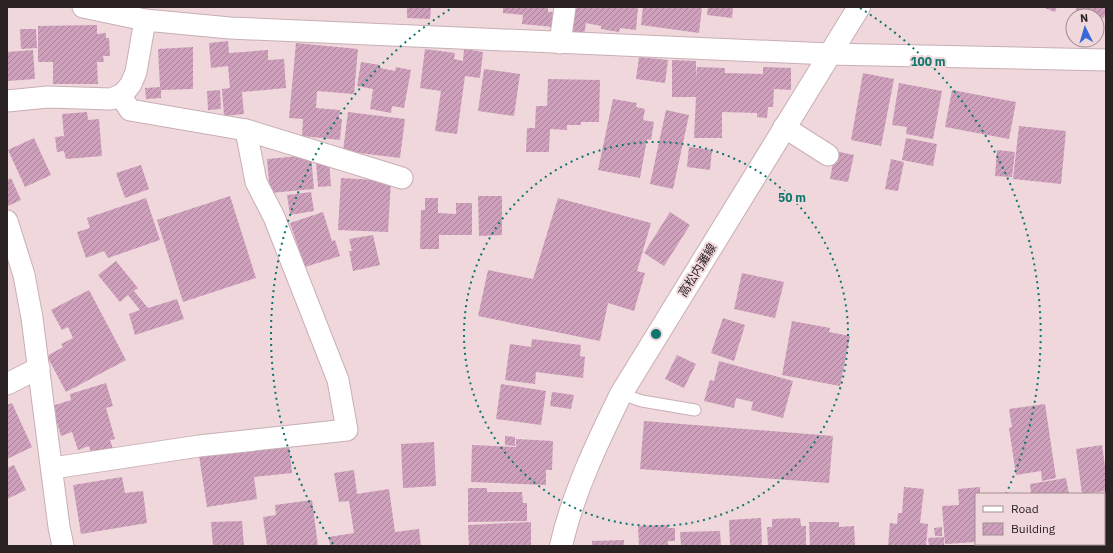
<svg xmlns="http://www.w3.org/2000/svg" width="1113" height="553" font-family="'IBM Plex Sans','Noto Sans JP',sans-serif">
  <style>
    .building { fill: url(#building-hatch) }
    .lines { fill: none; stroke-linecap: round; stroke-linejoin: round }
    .lane-casing { stroke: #c8afb5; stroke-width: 13 }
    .street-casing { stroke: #c8afb5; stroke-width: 23 }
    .secondary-casing { stroke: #c8afb5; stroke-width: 24 }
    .lane { stroke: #fff; stroke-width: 11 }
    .street { stroke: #fff; stroke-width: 21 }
    .secondary { stroke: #fff; stroke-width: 22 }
    .ring { fill: none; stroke: #0f766e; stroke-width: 2; stroke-dasharray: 2 4 }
    .labels { text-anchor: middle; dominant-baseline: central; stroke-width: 4; stroke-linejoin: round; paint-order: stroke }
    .street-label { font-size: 12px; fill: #2b2224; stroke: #f0d7dc }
    .centre { fill: #0f766e; stroke: #f0d7dc; stroke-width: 2 }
    .ring-label { font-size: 12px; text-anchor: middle; font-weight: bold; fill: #0f766e; stroke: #f0d7dc; stroke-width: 4; stroke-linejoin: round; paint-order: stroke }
  </style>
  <defs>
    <pattern id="building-hatch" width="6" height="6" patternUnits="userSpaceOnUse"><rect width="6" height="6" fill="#cea0bb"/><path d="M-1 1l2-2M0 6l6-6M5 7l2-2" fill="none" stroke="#a78298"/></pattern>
  </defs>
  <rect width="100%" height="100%" fill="#f0d7dc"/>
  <g class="building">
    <path d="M407 7H431L430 19 407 18Z"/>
    <path d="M503 7H548V12H555L553 27 522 24 523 15 503 13Z"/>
    <path d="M571 7H638L636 30 620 28 619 32 601 29V26L586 23 584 35 567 33Z"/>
    <path d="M643 7H702L699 33 641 25Z"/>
    <path d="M708 7H733L732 18 707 15Z"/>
    <path d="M1042 7H1057L1055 12Z"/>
    <path d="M1077 7H1106V11L1104 18 1076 10Z"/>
    <path d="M97 25V34L106 33V38H109L110 56H103L104 62H97L98 84H53V62H38V26Z"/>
    <path d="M20 29H36L37 48 21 49Z"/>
    <path d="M228 41 229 53 268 50V60L284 59 286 88 242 92 244 114 224 116 222 89 230 88 228 66 211 68 209 43Z"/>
    <path d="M296 43 358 49 354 94 317 91 316 108 340 110 339 118 342 119 340 140 302 136 303 119 289 118Z"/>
    <path d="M193 47V89L161 90V98L146 99 145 88 160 87 158 49Z"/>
    <path d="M425 49 455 53 454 59 463 61 464 49 483 52 480 78 465 76 457 134 435 131 441 91 420 88Z"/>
    <path d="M33 50 35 79 7 81V52Z"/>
    <path d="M639 57 668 60 665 83 636 79Z"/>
    <path d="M672 60 696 61V78L697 67 725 68V73L763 74V67L791 68V90L774 89 773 107H768L767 118 757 117V113L722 112V138H694L696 97H672Z"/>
    <path d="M361 62 380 65V68L395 71 396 67 411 70 404 108 392 106 391 113 370 109 373 89 357 86Z"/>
    <path d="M484 69 520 74 514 116 478 111Z"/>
    <path d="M863 73 894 79 881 146 851 140Z"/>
    <path d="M548 79 600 80 599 122H581V125H567V130L550 129 549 152H526L527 128H535L536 106H547Z"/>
    <path d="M899 83 942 91 933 139 906 134 907 127 892 125Z"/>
    <path d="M220 90 221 109 208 110 207 91Z"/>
    <path d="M952 90 1016 102 1009 139 945 127Z"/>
    <path d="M613 99 637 103 636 107 645 109 643 120 654 122 651 140 647 139 640 178 598 170Z"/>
    <path d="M666 110 689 115 673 189 650 184Z"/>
    <path d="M87 112 88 120 99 119 102 156 66 159 64 151 57 152 55 137 64 136 62 114Z"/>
    <path d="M348 112 405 119 400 158 343 151Z"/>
    <path d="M1019 126 1066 131 1061 184 1013 179Z"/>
    <path d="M34 138 51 175 25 187 8 150Z"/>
    <path d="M906 138 937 144 933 166 902 160Z"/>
    <path d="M689 147 712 150 710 170 687 167Z"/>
    <path d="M997 150 1015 152 1012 177 995 176Z"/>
    <path d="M835 151 854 155 848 182 830 179Z"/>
    <path d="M311 155 314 189 270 193 267 159Z"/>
    <path d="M891 159 904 162 898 191 885 189Z"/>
    <path d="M329 161 331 186 318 187 316 162Z"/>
    <path d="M141 165 149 189 125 198 116 173Z"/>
    <path d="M11 178 21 200 8 206 7 180Z"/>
    <path d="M341 178 391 181 388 232 338 230Z"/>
    <path d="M311 192 314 211 290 215 287 195Z"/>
    <path d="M230 196 256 278 183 302 157 220Z"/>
    <path d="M478 196H502V235L479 236Z"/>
    <path d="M146 198 160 240 108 258 104 251 86 258 77 232 90 228 87 218Z"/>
    <path d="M425 198H438V213L456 214V203H472V235H439V249H420L421 210H425Z"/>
    <path d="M558 198 651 223 637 271 645 273 634 311 608 303 600 341 478 316 488 270 533 279Z"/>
    <path d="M323 212 332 241 335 240 340 256 305 267 290 223Z"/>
    <path d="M670 212 690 225 664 266 644 253Z"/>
    <path d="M373 235 380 265 353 271 349 251H352L349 239Z"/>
    <path d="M116 261 138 288 134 291 148 308 177 299 184 319 135 335 129 314 140 310 128 295 120 302 98 275Z"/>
    <path d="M742 273 784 282 775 318 734 309Z"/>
    <path d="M89 290 126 360 66 392 47 356 63 347 61 344 73 338 68 327 62 330 51 310Z"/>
    <path d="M723 318 745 325 734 361 711 353Z"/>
    <path d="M792 321 830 328 829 332 850 336 840 386 782 375Z"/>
    <path d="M532 339 581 345 580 356 585 357 583 378 536 372 535 384 505 380 510 344 531 347Z"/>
    <path d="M677 355 696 364 684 388 665 379Z"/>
    <path d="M719 361 793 381 783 418 751 410 753 402 736 398 734 408 704 401 710 380 714 381Z"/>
    <path d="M106 383 113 406 106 408 115 439 110 440 113 449 92 456 89 446 78 450 72 432 61 436 52 406 71 400 70 394Z"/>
    <path d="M501 384 546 391 541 425 496 419Z"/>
    <path d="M552 392 574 395 571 409 550 406Z"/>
    <path d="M12 403 32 447 7 459V405Z"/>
    <path d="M1045 404 1056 478 1042 481 1041 471 1016 475 1009 428 1012 427 1009 409Z"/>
    <path d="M644 421 833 436 829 483 640 469Z"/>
    <path d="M505 436 515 437V446L505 445Z"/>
    <path d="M516 439 553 441 552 470H546V485L471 482 472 445 516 447Z"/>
    <path d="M434 442 436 486 403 488 401 444Z"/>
    <path d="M289 445 292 473 254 477 257 499 207 507 199 456Z"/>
    <path d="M1102 445 1106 473V491L1082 494 1076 449Z"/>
    <path d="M14 465 26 490 7 499V468Z"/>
    <path d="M354 470 357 494 389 489 395 532 419 529 421 546H330L329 537 354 533 349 501 339 502 334 473Z"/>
    <path d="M122 477 125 493 143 491 147 523 81 534 73 485Z"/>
    <path d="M1066 478 1069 494H1031L1030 484Z"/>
    <path d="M904 487 924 489 920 523 928 524 926 546H888L890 523 897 524 898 513H902Z"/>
    <path d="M980 487V494H976V542L945 544 942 506 959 505 958 489Z"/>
    <path d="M468 488H487V492H522L523 503H527V521L468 522Z"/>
    <rect x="1104" y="496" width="2" height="41"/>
    <path d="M312 500 318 546H267L263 517 276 515 275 505Z"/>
    <path d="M761 518 762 546H730L729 520Z"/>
    <path d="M800 518 801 526H806V546H768L767 527H772V519Z"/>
    <path d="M242 521 244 546H213L211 522Z"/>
    <path d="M531 522V545L469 546 468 525Z"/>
    <path d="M809 522H839V527L854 526 855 546H810Z"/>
    <path d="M668 525V528H675V541H668V546H639L638 526Z"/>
    <path d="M942 527V536H935L934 528Z"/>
    <path d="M720 531 721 546H681L680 532Z"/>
    <path d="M944 537V546H929L928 538Z"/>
    <path d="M624 540V546H592V541Z"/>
  </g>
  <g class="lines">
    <g class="lane-casing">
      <path id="lane" d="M621 394 642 401 695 410"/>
    </g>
    <g class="street-casing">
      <g id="street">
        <path d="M83 7 145 20 230 28 829 54 1106 60"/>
        <path d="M560 43 565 7"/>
        <path d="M120 95 130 110 246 130 402 178"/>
        <path d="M7 101 48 97 111 99 123 94 131 84 136 72 145 20"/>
        <path d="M784 127 828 155"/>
        <path d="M7 221 24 275 32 318 59 527 63 546"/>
        <path d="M7 384 39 368"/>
        <path d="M53 468 199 446 347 430 338 380 274 217 256 182 246 130"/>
      </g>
    </g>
    <g class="secondary-casing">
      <path id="secondary" d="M561 546C573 493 597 443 621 394L859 7"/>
    </g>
    <use href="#lane" class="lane"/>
    <use href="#street" class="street"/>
    <use href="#secondary" class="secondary"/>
  </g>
  <g class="ring">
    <circle cx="656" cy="334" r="192"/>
    <path d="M333 544A385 385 0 0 1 452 8M860 8A385 385 0 0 1 1006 494"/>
  </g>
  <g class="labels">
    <g class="street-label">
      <text transform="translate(697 270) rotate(-58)">高松内灘線</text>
    </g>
  </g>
  <circle cx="656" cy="334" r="6" class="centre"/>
  <g class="ring-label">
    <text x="928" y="66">100 m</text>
    <text x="792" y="202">50 m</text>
  </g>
  <rect width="1113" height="553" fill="none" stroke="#2b2224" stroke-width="16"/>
  <rect x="975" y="493" width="130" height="52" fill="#f0d7dc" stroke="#a18f92"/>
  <rect x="983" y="506" width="20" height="6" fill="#ffffff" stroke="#a18f92"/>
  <text x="1011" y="513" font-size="12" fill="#2b2224">Road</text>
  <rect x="983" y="523" width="20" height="12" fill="url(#building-hatch)" stroke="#a18f92"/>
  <text x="1011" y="533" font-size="12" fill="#2b2224">Building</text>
  <g transform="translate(1085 28) rotate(355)"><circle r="19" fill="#f0d7dc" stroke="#a18f92"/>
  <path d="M0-3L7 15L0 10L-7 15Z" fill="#3769d8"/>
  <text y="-6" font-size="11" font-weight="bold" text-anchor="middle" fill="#2b2224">N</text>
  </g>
</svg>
